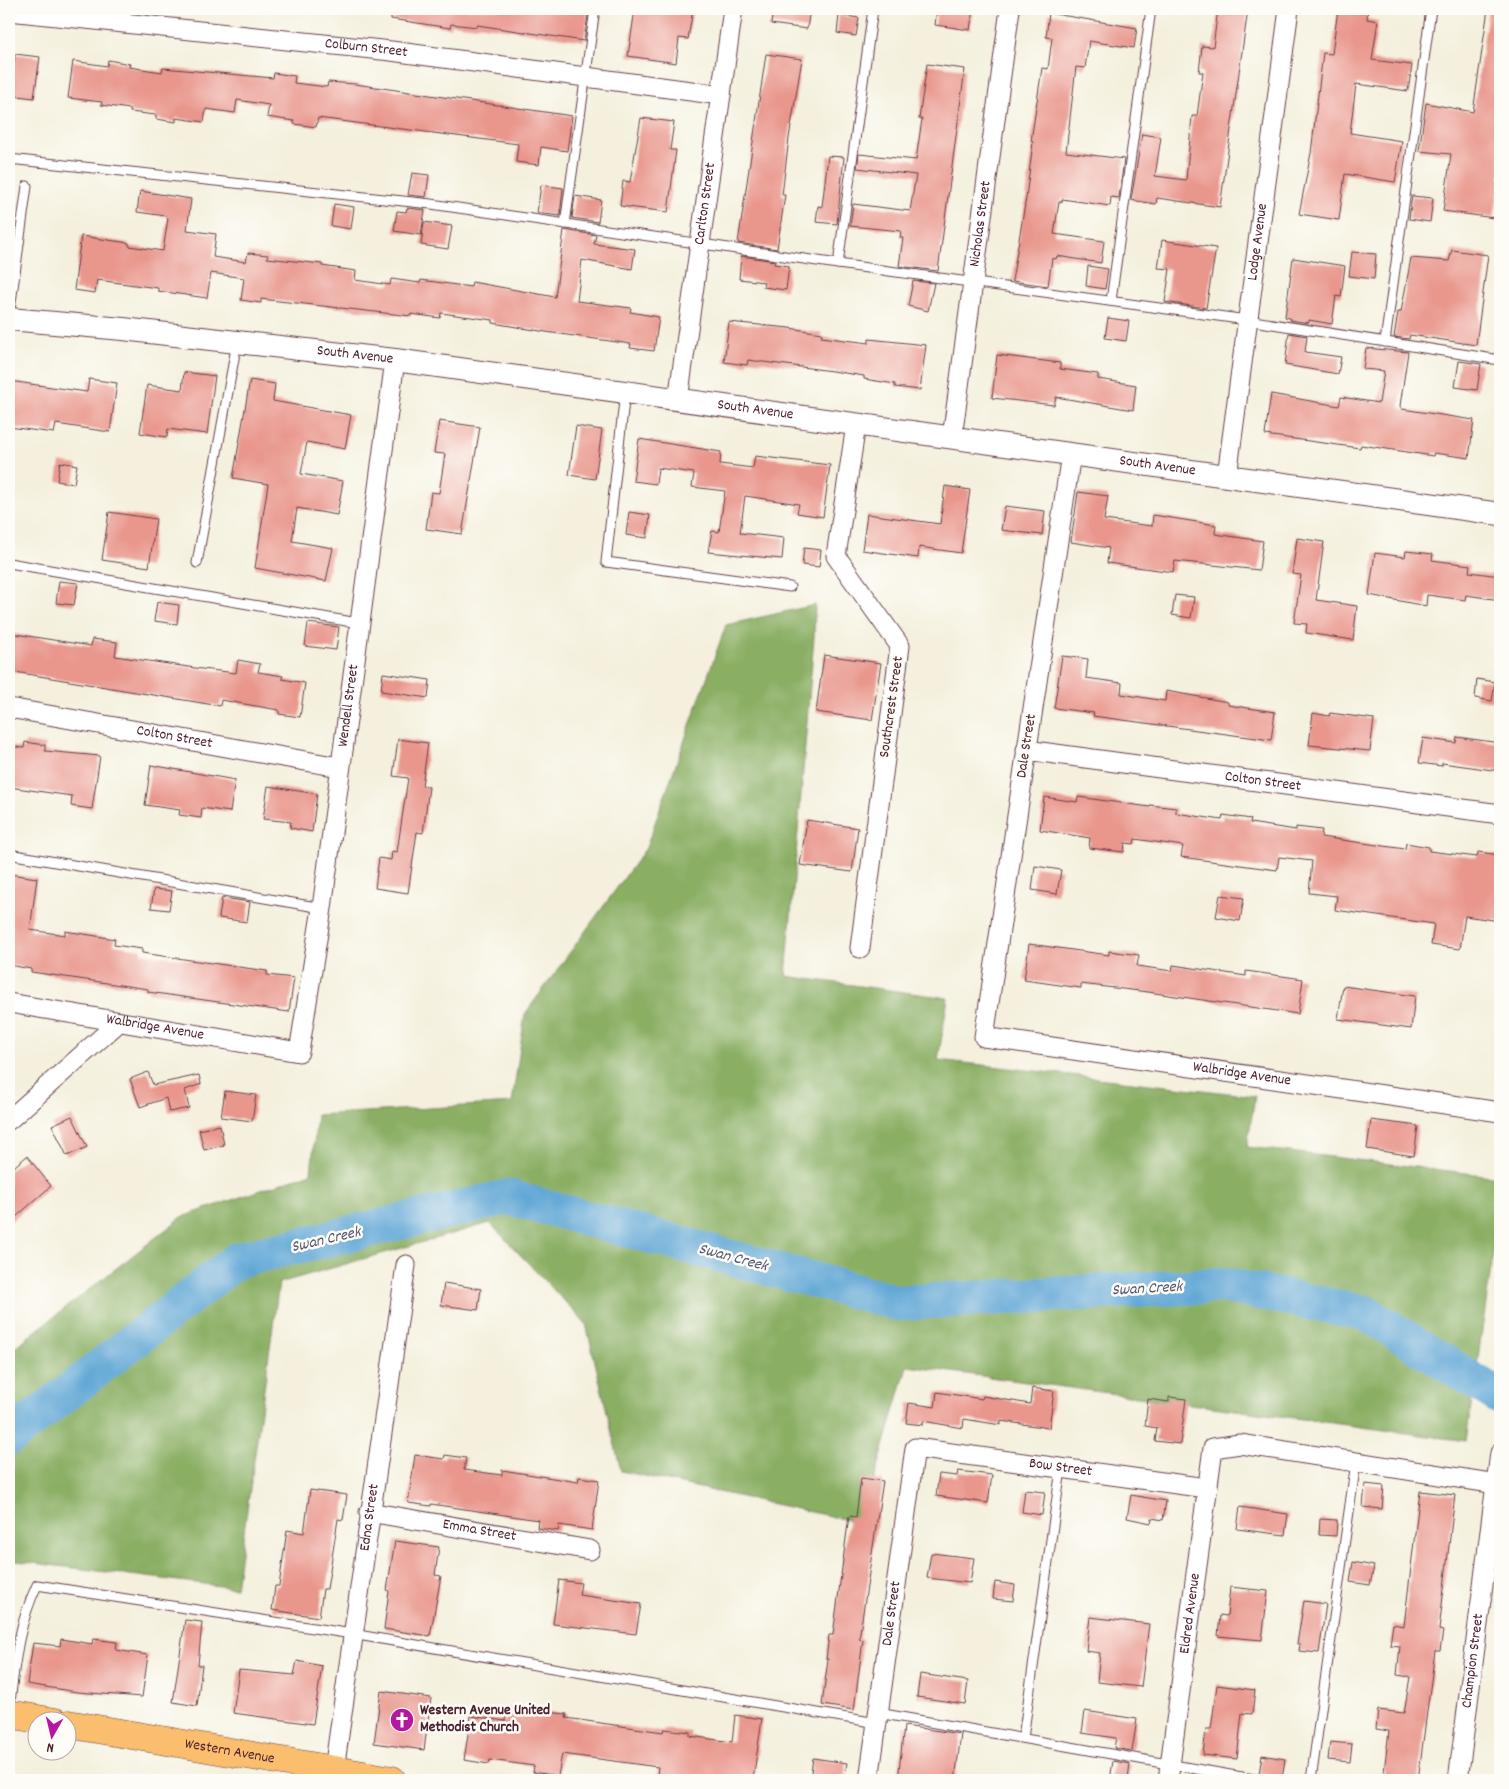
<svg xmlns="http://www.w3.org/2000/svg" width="1509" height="1789" font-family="Dekko,sans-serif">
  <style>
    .forest { fill: #8aaf64; stroke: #6a6748 }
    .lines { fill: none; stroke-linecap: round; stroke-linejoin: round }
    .river { stroke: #5fa6d5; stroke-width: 36 }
    .building { fill: #e9968c }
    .service-casing { stroke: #643e46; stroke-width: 11 }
    .minor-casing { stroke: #643e46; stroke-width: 21 }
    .tertiary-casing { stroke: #643e46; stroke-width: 24 }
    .primary-casing { stroke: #643e46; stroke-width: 29 }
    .service { stroke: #fff; stroke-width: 9 }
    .minor { stroke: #fff; stroke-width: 19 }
    .tertiary { stroke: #fff; stroke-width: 22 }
    .primary { stroke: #fbbe6e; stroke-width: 28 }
    .labels { text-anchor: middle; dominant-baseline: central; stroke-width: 5; stroke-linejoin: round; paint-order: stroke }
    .street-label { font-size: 15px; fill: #4a1f2b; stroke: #fdfcf7 }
    .poi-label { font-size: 15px; font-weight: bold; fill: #4a1f2b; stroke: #fdfcf7; text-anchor: start }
    .water-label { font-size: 16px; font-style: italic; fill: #52556f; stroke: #fdfcf7 }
  </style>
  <rect width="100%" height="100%" fill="#fdfcf7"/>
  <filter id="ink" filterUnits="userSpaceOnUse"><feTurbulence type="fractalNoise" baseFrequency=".02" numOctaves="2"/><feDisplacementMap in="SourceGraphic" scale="10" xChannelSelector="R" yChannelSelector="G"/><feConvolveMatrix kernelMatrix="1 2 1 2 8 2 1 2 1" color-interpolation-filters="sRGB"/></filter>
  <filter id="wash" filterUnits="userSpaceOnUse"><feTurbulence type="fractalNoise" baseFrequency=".0096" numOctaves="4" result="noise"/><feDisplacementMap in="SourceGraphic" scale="20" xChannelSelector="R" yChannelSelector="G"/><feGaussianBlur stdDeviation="1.12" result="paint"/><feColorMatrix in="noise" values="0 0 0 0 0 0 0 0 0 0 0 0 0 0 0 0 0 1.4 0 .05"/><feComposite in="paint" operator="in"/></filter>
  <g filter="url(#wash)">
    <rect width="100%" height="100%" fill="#f4f0dd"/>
    <path class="forest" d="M815 605 814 637 786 976 948 998 938 1060 1255 1096 1247 1147 1500 1177V1206L1466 1441 907 1366 862 1523 621 1471 586 1324 490 1223 279 1283 236 1588 9 1560V1352L182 1217 311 1173 317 1115 512 1103 525 1014 646 848 726 625Z"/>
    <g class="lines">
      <path class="river" d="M9 1438 237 1260 508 1197 898 1303 1223 1285 1366 1313 1500 1397"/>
    </g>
    <g id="blocks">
      <g class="building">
        <path d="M391 9H589L584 41 477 25V27L451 24 450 28 391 19Z"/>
        <path d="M635 9H693L688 39 679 38 676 63 628 56Z"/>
        <path d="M773 9H810L807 29 771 24Z"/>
        <path d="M937 9H973L970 30 935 25Z"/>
        <path d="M1218 9H1248L1220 207 1157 198 1156 204 1131 200 1142 134 1161 137 1155 176 1186 180 1192 116H1197L1203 72H1199L1202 46 1213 47Z"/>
        <path d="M1338 9H1368L1367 19 1378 21 1372 60 1412 65 1408 91 1356 84 1350 133 1402 141 1395 182 1345 174 1339 220 1299 214 1311 153 1323 53 1332 54Z"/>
        <path d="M1488 9H1500V184L1494 218 1443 211 1451 154 1419 151 1426 103 1473 112Z"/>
        <path d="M1049 13 1137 28 1134 48 1089 41 1085 68 1076 67 1066 152 1124 159 1119 198 1111 197 1110 206 1062 199V202H1059L1054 234 1104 241 1101 263 1057 256 1056 259 1052 258 1048 286 1012 281 1026 198 1033 142 1031 141 1042 68 1048 69 1052 38 1046 37Z"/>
        <path d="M839 15 859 18 856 36 837 33Z"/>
        <path d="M15 54 40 57 34 98 9 95Z"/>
        <path d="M766 54 802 59 789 138 782 195H785L777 249 738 243Z"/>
        <path d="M108 60 130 64 129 67 162 72 163 68 273 78 274 73 295 76 294 83 327 87 328 82 355 84 572 116 567 151 541 147 539 165 516 162 518 144 318 118 316 127 294 124V121L267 117 269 105 237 100 235 113 206 109 204 122 176 118V122L156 119V115L130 112V109L101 105 102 102 68 98 73 61 107 66Z"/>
        <path d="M927 64 965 69 938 271 899 266 903 238H900L901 231 850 226 853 204 910 211 916 175 857 168 859 154 916 160 922 119H919Z"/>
        <path d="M641 118 674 122 670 150H676L668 212 620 206 623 181 630 182Z"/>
        <path d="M828 156 844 157 837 224 816 222 818 206 822 207Z"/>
        <path d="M412 173 429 175 426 197 408 195Z"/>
        <path d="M541 185 563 188 560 216 537 213Z"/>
        <path d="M140 191 191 199 187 230 216 234 213 257 246 262 248 253 268 255 267 258 322 264V266L356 271 355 280 390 285 391 279 420 283 421 280 471 287 472 282 555 297 564 230 596 235 594 244 635 249 632 269 582 260 577 301 631 308 630 312 659 317 654 351 630 348 631 344 546 332 493 323V320L441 313 440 318 411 314V316L261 299V303L241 300 244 278 211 273 207 298 158 291V288L97 280 95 293 74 290 81 236 129 243V246L163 251 168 218 166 216 137 212Z"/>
        <path d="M575 196 601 200 598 222 572 218Z"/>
        <path d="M1412 196 1433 198 1430 222 1409 219Z"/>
        <path d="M334 204 354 207 351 229 331 226Z"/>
        <path d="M407 208 425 210 421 235 394 231 397 211 406 212Z"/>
        <path d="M424 222 452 226 448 249 421 245Z"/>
        <path d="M1162 240 1216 248 1206 308 1165 302 1170 269 1158 268Z"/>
        <path d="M1452 250 1488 255 1476 345 1410 335 1409 339 1394 337 1398 312H1401L1411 258 1449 261Z"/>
        <path d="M1352 252 1376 254 1374 279 1349 276Z"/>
        <path d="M741 256 775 261 774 264 789 266 786 290 763 287 764 282 739 279Z"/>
        <path d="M1293 258 1345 266 1341 297 1336 296 1332 324 1309 320V323L1290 320V318L1285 317Z"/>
        <path d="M1088 266 1108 269 1105 289 1086 286Z"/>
        <path d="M913 281 934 283 928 311 908 306Z"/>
        <path d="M1108 318 1129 321 1126 341 1105 338Z"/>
        <path d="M729 322 789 328 822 333 821 337 869 343V339L926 345 920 390 895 387V384L864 379V376L832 371 748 360 747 365 724 362Z"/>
        <path d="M1289 333 1307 336 1305 352 1341 357 1338 374 1285 365Z"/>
        <path d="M1366 348 1408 352 1400 406 1402 409 1474 420 1469 458 1434 453 1433 456 1361 445 1360 448 1265 435 1271 394 1339 406 1341 397 1379 403 1384 371 1363 369Z"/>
        <path d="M997 355 1060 363V369L1098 374V379L1136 385 1133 410 1056 397 1054 405 992 398Z"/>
        <path d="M1459 361 1481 364 1477 390 1455 387Z"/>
        <path d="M184 372 215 376 207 434 168 429 167 437 140 433 147 385 182 390Z"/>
        <path d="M89 379 117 383 110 432 56 424 54 433 9 427V381L87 392Z"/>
        <path d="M250 380 275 384 273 401 351 415 345 449 307 442 301 474 343 481 337 515 297 508 292 541 333 548 326 581 255 568 268 484 233 478Z"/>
        <path d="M439 421 480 427 462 534 426 529 431 492 439 493 445 454 434 453Z"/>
        <path d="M576 426 602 430 595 479 569 475Z"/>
        <path d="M639 439 721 452 720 464 753 468 755 456 830 465 823 517 797 513 799 504 745 496 740 533 784 538 782 559 708 552 712 531 719 532 725 491 692 487 694 473 658 468 656 484 633 481Z"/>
        <path d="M60 462 77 465 74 484 57 481Z"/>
        <path d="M945 486 970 490 961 553 919 547 918 558 862 550 867 514 940 524Z"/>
        <path d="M1078 492 1108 496 1104 520 1152 526 1153 515 1216 525 1215 534 1263 541 1259 570 1175 561 1173 572 1107 563 1109 548 1071 542Z"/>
        <path d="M1005 506 1045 511 1042 535 1001 530Z"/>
        <path d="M109 512 156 519 149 567 102 560Z"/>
        <path d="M629 512 650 515 647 538 626 535Z"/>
        <path d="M1297 538 1324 542 1316 600 1357 606 1353 640 1306 633 1307 624 1294 623 1301 575 1292 574Z"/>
        <path d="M804 548 821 550 819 567 802 565Z"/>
        <path d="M1406 551 1433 554 1432 560 1470 565 1469 572 1500 576V600L1466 595 1465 600 1427 595 1426 606 1369 595 1375 553 1405 557Z"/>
        <path d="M59 581 78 583 74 605 56 603Z"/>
        <path d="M1175 595 1194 597 1191 618 1172 615Z"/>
        <path d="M157 602 179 605 177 624 154 621Z"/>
        <path d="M308 623 339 627 336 650 305 646Z"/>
        <path d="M9 633 91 646 92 639 117 642 115 656 202 669 236 673 238 660 260 664 258 672 283 676 282 679 305 683 300 717 279 714V710L221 700 220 706 9 671Z"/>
        <path d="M824 655 881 663 872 720 816 712Z"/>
        <path d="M1062 656 1088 659 1086 678 1122 683 1121 694 1165 701 1166 691 1228 702V705L1275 712 1271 740 1093 716 1094 713 1054 708Z"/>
        <path d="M383 673 430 680 428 698 381 691Z"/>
        <path d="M1477 679 1495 682 1492 701 1475 698Z"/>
        <path d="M1313 713 1329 716 1330 713 1374 719 1370 751 1309 745Z"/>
        <path d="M1457 737 1500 743V771L1442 763V766L1419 763 1423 738 1456 743Z"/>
        <path d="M398 739 428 743 422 786 429 787 423 833 417 832 408 893 375 888 379 858 391 860 392 851 397 852 408 778 393 776Z"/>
        <path d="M25 742 45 745V751L100 756 92 809 71 806 72 796 9 787V746L24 748Z"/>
        <path d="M151 765 235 780 230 812 202 808 201 818 179 815 180 810 145 805Z"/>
        <path d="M268 786 317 794 312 832 290 828 291 822 263 819Z"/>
        <path d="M1044 797 1077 802 1078 797 1150 807V805L1176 808V813L1222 820 1223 815 1251 819 1250 823 1296 830V827L1322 830 1321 837 1405 849 1406 843 1429 847V851L1477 857 1478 852 1500 855V921L1465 916 1460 949 1431 945 1434 924 1335 910 1337 896 1309 893 1312 861 1279 857 1277 870 1181 857 1183 846 1135 839 1134 844 1125 843 1124 852 1089 848 1090 838 1040 830Z"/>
        <path d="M807 820 858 828 852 872 800 865Z"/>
        <path d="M1035 866 1061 870 1057 894 1032 890Z"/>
        <path d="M9 874 37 878 30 930 65 935V931L115 939 114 945 142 949V953L267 971V975L294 978 289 1012 148 992V989L31 972V969L9 965Z"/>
        <path d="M154 889 172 891 169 910 151 908Z"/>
        <path d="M1220 895 1244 898 1240 921 1216 917Z"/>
        <path d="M222 898 250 902 247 922 219 918Z"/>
        <path d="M1029 944 1109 955V951L1139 955 1137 966 1172 971 1173 965 1246 976V971L1303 979 1298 1014 1148 992 1081 984V988L1024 980Z"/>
        <path d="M1343 986 1415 996 1411 1029 1338 1019Z"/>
        <path d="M148 1072 153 1085 199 1075 201 1084 185 1090 189 1108 169 1112 166 1098 140 1107 130 1079Z"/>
        <path d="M225 1091 256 1095 252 1121 221 1117Z"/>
        <path d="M72 1116 87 1147 67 1156 52 1125Z"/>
        <path d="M1371 1120 1418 1126 1414 1156 1367 1149Z"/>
        <path d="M220 1125 224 1145 204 1150 199 1130Z"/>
        <path d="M27 1156 51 1186 9 1223V1171Z"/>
        <path d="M444 1283 481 1289 478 1310 441 1305Z"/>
        <path d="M1032 1388 1054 1391 1049 1428 1001 1421V1425L964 1419 963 1428 923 1421V1425L906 1423 909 1403 935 1407 937 1392 982 1399 983 1396 1030 1404Z"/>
        <path d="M1169 1397 1186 1399 1180 1444 1155 1441 1157 1428 1145 1426 1148 1399 1169 1402Z"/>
        <path d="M415 1455 444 1459 445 1455 466 1458 464 1470 502 1475V1470L578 1482 579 1477 599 1480 592 1530 559 1525 558 1531 537 1528 538 1520 431 1504V1506L408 1503Z"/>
        <path d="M958 1471 992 1475 988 1503 936 1496 939 1474 957 1476Z"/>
        <path d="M861 1478 883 1481 859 1639 863 1640 854 1710 822 1705 828 1659H826L829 1635H833L849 1516 856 1517Z"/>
        <path d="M1365 1484 1384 1486 1382 1509 1363 1507Z"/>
        <path d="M310 1490 347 1495 343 1520 338 1519 327 1589H323L319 1617 272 1610 275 1586H279L287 1530 304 1533Z"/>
        <path d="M1025 1490 1045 1492 1042 1515 1022 1512Z"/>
        <path d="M1420 1491 1455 1495 1439 1630 1443 1631 1440 1651H1435L1418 1780H1383L1389 1731 1376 1729 1378 1710 1404 1713 1410 1677 1397 1675 1400 1646 1390 1645 1393 1624 1404 1626Z"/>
        <path d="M1131 1495 1166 1501 1163 1520 1152 1518 1151 1523 1127 1518Z"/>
        <path d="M1240 1507 1288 1514 1285 1535 1237 1529Z"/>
        <path d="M1320 1519 1337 1520 1336 1536 1319 1535Z"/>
        <path d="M395 1541 439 1547 435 1575 441 1576 430 1636 384 1629 389 1591 387 1590Z"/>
        <path d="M931 1553 974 1558 970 1583 927 1578Z"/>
        <path d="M1353 1562 1374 1566 1370 1585 1350 1582Z"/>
        <path d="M559 1580 581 1583 579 1595 641 1604 636 1634 553 1624Z"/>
        <path d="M995 1582 1015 1585 1013 1601 993 1599Z"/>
        <path d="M1230 1587 1268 1591 1262 1640 1218 1636 1220 1615 1227 1616Z"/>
        <path d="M1304 1601 1326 1604 1319 1653 1299 1651 1300 1644H1297Z"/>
        <path d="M1090 1617 1149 1624 1141 1687 1097 1682 1100 1653 1086 1651Z"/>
        <path d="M185 1620 202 1622 198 1665H202L197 1706 173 1702Z"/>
        <path d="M61 1639 92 1644 93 1639 117 1642 116 1650 148 1655 142 1697 77 1692 27 1684 33 1643 60 1646Z"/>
        <path d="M297 1661 322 1666 313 1724 233 1713 239 1670 294 1675Z"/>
        <path d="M920 1674 968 1681 965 1704 917 1697Z"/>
        <path d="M1217 1685 1255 1690 1252 1714 1242 1713 1237 1759 1203 1755 1206 1729H1211Z"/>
        <path d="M381 1691 431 1698 424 1750 374 1743Z"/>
        <path d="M507 1708 567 1714 566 1718 663 1732 664 1729 690 1732V1736L732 1742 735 1715 762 1719 753 1780H693L657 1775 658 1767 562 1754 558 1776 533 1772 534 1766 490 1760 489 1764 464 1760 471 1716 505 1721Z"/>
        <path d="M1085 1711 1137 1719 1132 1751 1114 1748 1116 1738 1082 1733Z"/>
        <path d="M904 1726 961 1734 955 1780H898Z"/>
        <path d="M1330 1742 1352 1744 1350 1762 1328 1760Z"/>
        <path d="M1262 1755 1285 1759 1282 1779 1259 1774Z"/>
        <path d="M813 1758 847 1763 844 1780H810Z"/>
        <path d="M1113 1761 1130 1764 1128 1780H1110Z"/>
      </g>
    </g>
  </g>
  <g filter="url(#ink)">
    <use href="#blocks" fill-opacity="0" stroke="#643e46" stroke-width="1"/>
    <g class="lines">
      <g class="service-casing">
        <g id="service">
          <path d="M9 159 431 204 838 264 1247 320 1500 360"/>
          <path d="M565 224 595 9"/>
          <path d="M838 264 873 9"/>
          <path d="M1111 301 1151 9"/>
          <path d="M9 317 27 186"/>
          <path d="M1385 342 1431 9"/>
          <path d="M625 392 606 562 790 587"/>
          <path d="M9 563 358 623"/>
          <path d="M197 563 237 342"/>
          <path d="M9 854 322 908"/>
          <path d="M9 1710C15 1664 17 1628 37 1585L352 1634 877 1723"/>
          <path d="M878 1713 1259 1780"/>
          <path d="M1023 1738 1061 1469"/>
          <path d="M1311 1780 1356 1462"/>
        </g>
      </g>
      <g class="minor-casing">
        <g id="minor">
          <path id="s1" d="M9 11 391 51 721 95"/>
          <path id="s2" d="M678 400 733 9"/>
          <path d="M856 425 836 556 900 646 860 948"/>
          <path id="s3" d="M952 438 1010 9"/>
          <path id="s4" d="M1071 454 984 1037 1500 1112"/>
          <path id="s5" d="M1227 476 1289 9"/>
          <path id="s6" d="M9 708 339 767"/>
          <path id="s7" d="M1026 750 1500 814"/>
          <path id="s8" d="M9 1003 299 1052 322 908 395 360"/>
          <path d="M9 1120 119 1022"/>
          <path id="s9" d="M369 1512 590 1550"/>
          <path id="s10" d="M334 1770 406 1265"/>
          <path id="s11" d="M869 1780 915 1448 1206 1488"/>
          <path id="s12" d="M1168 1780 1213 1448 1240 1444 1497 1484"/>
          <path id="s13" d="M1458 1780 1500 1453"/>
        </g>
      </g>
      <g class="tertiary-casing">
        <g id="tertiary">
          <path id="s14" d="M9 319 123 329 395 360 1500 514"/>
        </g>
      </g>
      <g class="primary-casing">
        <g id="primary">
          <path d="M9 1714 55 1722"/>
          <path id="s15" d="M68 1724 392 1780"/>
        </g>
      </g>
      <use href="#service" class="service"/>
      <use href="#minor" class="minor"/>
      <use href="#tertiary" class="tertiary"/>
      <use href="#primary" class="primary"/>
    </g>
  </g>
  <defs>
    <g id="church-disc" transform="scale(1.25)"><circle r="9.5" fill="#b5179e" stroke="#fdfcf7"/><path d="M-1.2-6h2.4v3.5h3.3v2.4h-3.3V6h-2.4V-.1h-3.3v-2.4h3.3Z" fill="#fff"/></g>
  </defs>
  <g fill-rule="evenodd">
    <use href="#church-disc" x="402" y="1720"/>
  </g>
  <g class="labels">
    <g class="street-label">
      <text stroke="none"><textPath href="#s1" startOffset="359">Colburn Street</textPath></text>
      <text stroke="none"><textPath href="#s2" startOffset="198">Carlton Street</textPath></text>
      <text stroke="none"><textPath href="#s3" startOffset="216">Nicholas Street</textPath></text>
      <text stroke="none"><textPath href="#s5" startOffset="236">Lodge Avenue</textPath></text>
      <text stroke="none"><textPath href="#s14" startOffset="348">South Avenue</textPath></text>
      <text stroke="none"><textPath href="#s14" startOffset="752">South Avenue</textPath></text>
      <text stroke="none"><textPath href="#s14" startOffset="1158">South Avenue</textPath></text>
      <text stroke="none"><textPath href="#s8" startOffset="644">Wendell Street</textPath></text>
      <text transform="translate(892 707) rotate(-82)">Southcrest Street</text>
      <text stroke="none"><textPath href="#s6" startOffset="168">Colton Street</textPath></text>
      <text transform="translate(1027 746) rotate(-81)">Dale Street</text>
      <text stroke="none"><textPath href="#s7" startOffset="239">Colton Street</textPath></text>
      <text stroke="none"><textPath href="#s8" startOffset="148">Walbridge Avenue</textPath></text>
      <text stroke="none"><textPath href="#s4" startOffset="850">Walbridge Avenue</textPath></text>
      <text stroke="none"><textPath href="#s11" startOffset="482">Bow Street</textPath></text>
      <text stroke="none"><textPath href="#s10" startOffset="255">Edna Street</textPath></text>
      <text stroke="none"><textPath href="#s9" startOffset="112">Emma Street</textPath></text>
      <text stroke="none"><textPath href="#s11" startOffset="168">Dale Street</textPath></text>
      <text stroke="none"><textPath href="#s12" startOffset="168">Eldred Avenue</textPath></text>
      <text stroke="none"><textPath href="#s13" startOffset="120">Champion Street</textPath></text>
      <text stroke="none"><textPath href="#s15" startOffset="164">Western Avenue</textPath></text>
    </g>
    <g class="poi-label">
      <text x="420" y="1711">Western Avenue United<tspan x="420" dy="17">Methodist Church</tspan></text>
    </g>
    <g class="water-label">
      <text transform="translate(326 1240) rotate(-13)">Swan Creek</text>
      <text transform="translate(733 1258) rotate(15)">Swan Creek</text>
      <text transform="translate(1147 1289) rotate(-3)">Swan Creek</text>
    </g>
  </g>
  <rect width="1509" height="1789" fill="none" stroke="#fdfcf7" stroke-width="30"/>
  <g transform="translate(52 1736) rotate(188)"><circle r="24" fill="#fdfcf7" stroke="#b5a4a5"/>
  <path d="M0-4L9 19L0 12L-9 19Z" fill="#b5179e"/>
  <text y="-8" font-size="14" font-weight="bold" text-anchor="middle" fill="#4a1f2b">N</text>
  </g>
</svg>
